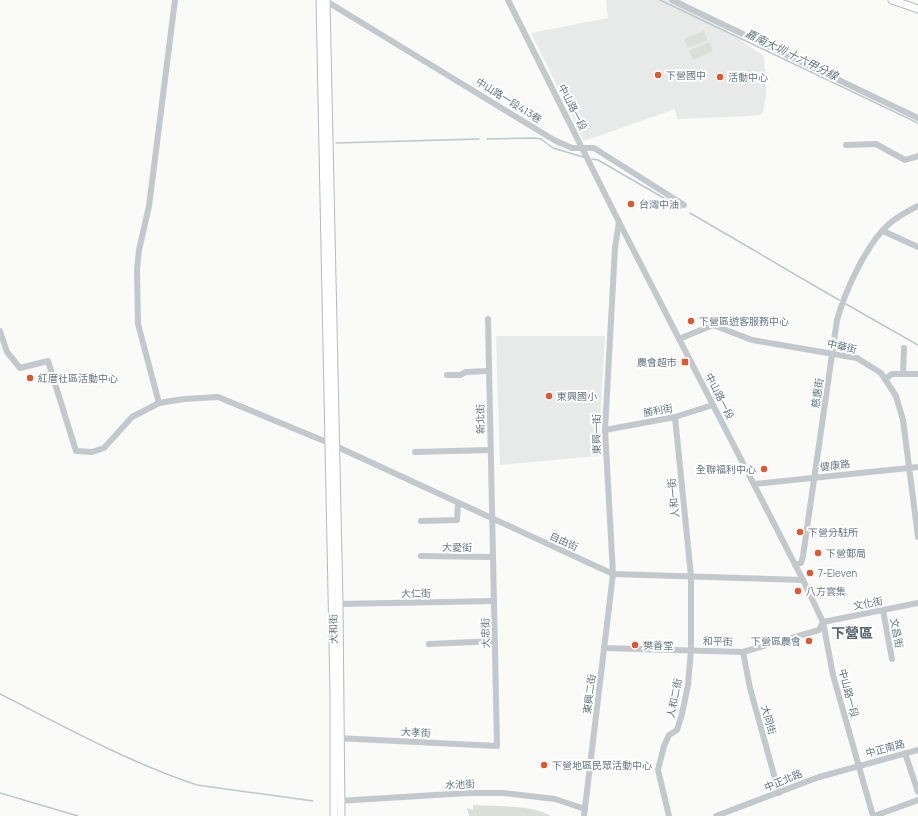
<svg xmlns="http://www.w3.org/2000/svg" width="918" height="816" font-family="Manrope,'Noto Sans TC',sans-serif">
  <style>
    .built { fill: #e8e9e9 }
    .green { fill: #dadfd7 }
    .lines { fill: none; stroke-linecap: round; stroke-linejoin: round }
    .stream { stroke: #bbc7cb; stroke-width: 1.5 }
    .major-casing { stroke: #b5babe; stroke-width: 9 }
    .minor { stroke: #c3c8cc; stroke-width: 6 }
    .major { stroke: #fff; stroke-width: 7 }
    .poi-dot { fill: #e4572e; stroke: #fff; stroke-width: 1.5 }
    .labels { text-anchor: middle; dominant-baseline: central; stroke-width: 4; stroke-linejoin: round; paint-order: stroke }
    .poi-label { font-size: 10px; fill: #657683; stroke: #fff; text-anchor: start }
    .street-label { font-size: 10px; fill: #657683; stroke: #fff }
    .water-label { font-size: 11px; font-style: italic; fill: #60757c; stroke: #fff }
    .district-label { font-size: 14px; font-weight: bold; fill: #57646e; stroke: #fff }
  </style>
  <rect width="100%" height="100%" fill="#fafaf8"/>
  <g class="built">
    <path d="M606 0H681L764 56 766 95 763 112 760 115 750 116 677 119 675 109 584 141 531 33 608 18Z"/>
    <path d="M496 336H605L598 456 500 465Z"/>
  </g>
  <g class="green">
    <path d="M704 31 707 40 688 48 684 39Z"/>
    <path d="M709 42 713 51 693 60 689 51Z"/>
    <path d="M473 805C497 807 529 804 551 816H469L467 808 473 810Z"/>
  </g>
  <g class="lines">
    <g class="stream">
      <path d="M660 0 918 123"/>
      <path d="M487 139 534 138 541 139 553 148 583 157"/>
      <path d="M336 143 479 139"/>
      <path d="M592 159 598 160 681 208"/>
      <path d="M690 213 839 300"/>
      <path d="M846 304 918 345"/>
      <path d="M0 694C65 727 128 762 197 785L313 801"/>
      <path d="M0 793 78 816"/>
    </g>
    <g class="major-casing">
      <g id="major">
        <path d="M320 0 334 691V816"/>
        <path d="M326 0 339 604 341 816"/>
        <path d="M892 0 918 9"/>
      </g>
    </g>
    <g class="minor">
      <path d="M508 0 619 222 803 580 823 622 833 675 873 816"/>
      <path d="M672 0 918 118"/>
      <path d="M326 1 554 140 572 148H594L684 205"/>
      <path d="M846 145 876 144 905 160 918 156"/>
      <path d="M883 231 918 247"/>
      <path d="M0 331 7 352 20 368 48 361 76 451 92 452 104 448 132 417 159 403 184 399 218 397 329 443 613 574 803 580"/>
      <path d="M679 339 713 325 752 340 857 358 881 373 896 396 903 420 918 537"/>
      <path d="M903 374 904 348"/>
      <path d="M447 375H460L466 372 489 371"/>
      <path d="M885 379 892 374H918"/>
      <path d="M159 403 138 324 137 269 139 250 149 206 175 0"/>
      <path d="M605 430 675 417 713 405"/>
      <path d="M415 452 490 450"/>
      <path d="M754 484 918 467"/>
      <path d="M421 521 457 520 458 504"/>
      <path d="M421 556 492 557"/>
      <path d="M795 565 801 563 803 556 837 320C845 291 867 243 889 224 898 216 908 211 918 206"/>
      <path d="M339 604 494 601"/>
      <path d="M883 610 892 659"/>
      <path d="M823 622 918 603"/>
      <path d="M429 644 495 641"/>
      <path d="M604 648 743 652 819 630 823 622"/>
      <path d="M743 652 750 688 779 793"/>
      <path d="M336 738 497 746 488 319"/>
      <path d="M905 753 918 792"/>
      <path d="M338 801 468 793H503L555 799 585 809"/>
      <path d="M584 816 613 574 605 430 615 248 619 222"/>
      <path d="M669 816 658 770 664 746 669 735 677 730 682 714 688 685 691 650V576L675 417"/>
      <path d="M716 816 819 777 918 750"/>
      <path d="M874 816 918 800"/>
    </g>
    <use href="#major" class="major"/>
  </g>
  <g class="poi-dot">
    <circle cx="658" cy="75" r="4"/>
    <circle cx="720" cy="77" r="4"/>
    <circle cx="631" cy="204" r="4"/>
    <circle cx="691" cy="321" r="4"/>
    <rect x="681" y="358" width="8" height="8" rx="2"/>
    <circle cx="30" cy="378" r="4"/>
    <circle cx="549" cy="396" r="4"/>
    <circle cx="764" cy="469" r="4"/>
    <circle cx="800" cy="532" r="4"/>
    <circle cx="818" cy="553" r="4"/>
    <circle cx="810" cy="573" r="4"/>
    <circle cx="798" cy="591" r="4"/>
    <circle cx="809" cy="641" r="4"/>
    <circle cx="635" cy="645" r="4"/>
    <circle cx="544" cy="765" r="4"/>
  </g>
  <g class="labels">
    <g class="poi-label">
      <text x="666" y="75">下營國中</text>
      <text x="728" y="77">活動中心</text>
      <text x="639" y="204">台灣中油</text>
      <text x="699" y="321">下營區遊客服務中心</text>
      <text x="677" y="362" text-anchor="end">農會超市</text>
      <text x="38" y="378">紅厝社區活動中心</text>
      <text x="557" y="396">東興國小</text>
      <text x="756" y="469" text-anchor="end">全聯福利中心</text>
      <text x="808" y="532">下營分駐所</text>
      <text x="826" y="553">下營郵局</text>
      <text x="818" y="573">7-Eleven</text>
      <text x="806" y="591">八方雲集</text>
      <text x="801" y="641" text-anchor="end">下營區農會</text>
      <text x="643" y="645">樊善堂</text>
      <text x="552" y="765">下營地區民眾活動中心</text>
    </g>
    <g class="street-label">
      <text transform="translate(509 100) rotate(32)">中山路一段413巷</text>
      <text transform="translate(573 107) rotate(63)">中山路一段</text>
      <text transform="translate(842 346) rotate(13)">中華街</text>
      <text transform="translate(817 393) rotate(-82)">慈惠街</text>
      <text transform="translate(720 396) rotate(63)">中山路一段</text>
      <text transform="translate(658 410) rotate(-10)">勝利街</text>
      <text transform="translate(480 419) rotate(-91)">新北街</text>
      <text transform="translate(596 434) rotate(-90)">東興一街</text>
      <text transform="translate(835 465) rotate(-7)">健康路</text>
      <text transform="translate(673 498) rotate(-96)">人和一街</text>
      <text transform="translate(564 541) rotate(24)">自由街</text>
      <text transform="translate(457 547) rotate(1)">大愛街</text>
      <text transform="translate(416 593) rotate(-1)">大仁街</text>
      <text transform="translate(868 603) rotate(-11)">文化街</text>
      <text transform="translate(333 629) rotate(-91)">大和街</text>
      <text transform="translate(485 633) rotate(-91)">大忠街</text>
      <text transform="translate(897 633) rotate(79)">文昌街</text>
      <text transform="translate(718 641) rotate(2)">和平街</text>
      <text transform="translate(849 693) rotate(75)">中山路一段</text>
      <text transform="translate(589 694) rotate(-83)">東興二街</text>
      <text transform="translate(674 698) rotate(-79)">人和二街</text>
      <text transform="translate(769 720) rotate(75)">大同街</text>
      <text transform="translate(416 732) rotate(3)">大孝街</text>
      <text transform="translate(885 748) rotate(-15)">中正南路</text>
      <text transform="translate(783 780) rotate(-22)">中正北路</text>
      <text transform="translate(460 784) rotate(-2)">水池街</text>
    </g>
    <g class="water-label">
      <text transform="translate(792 54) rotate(26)">嘉南大圳 十六甲分線</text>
    </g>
    <g class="district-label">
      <text x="852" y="632">下營區</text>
    </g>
  </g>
</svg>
